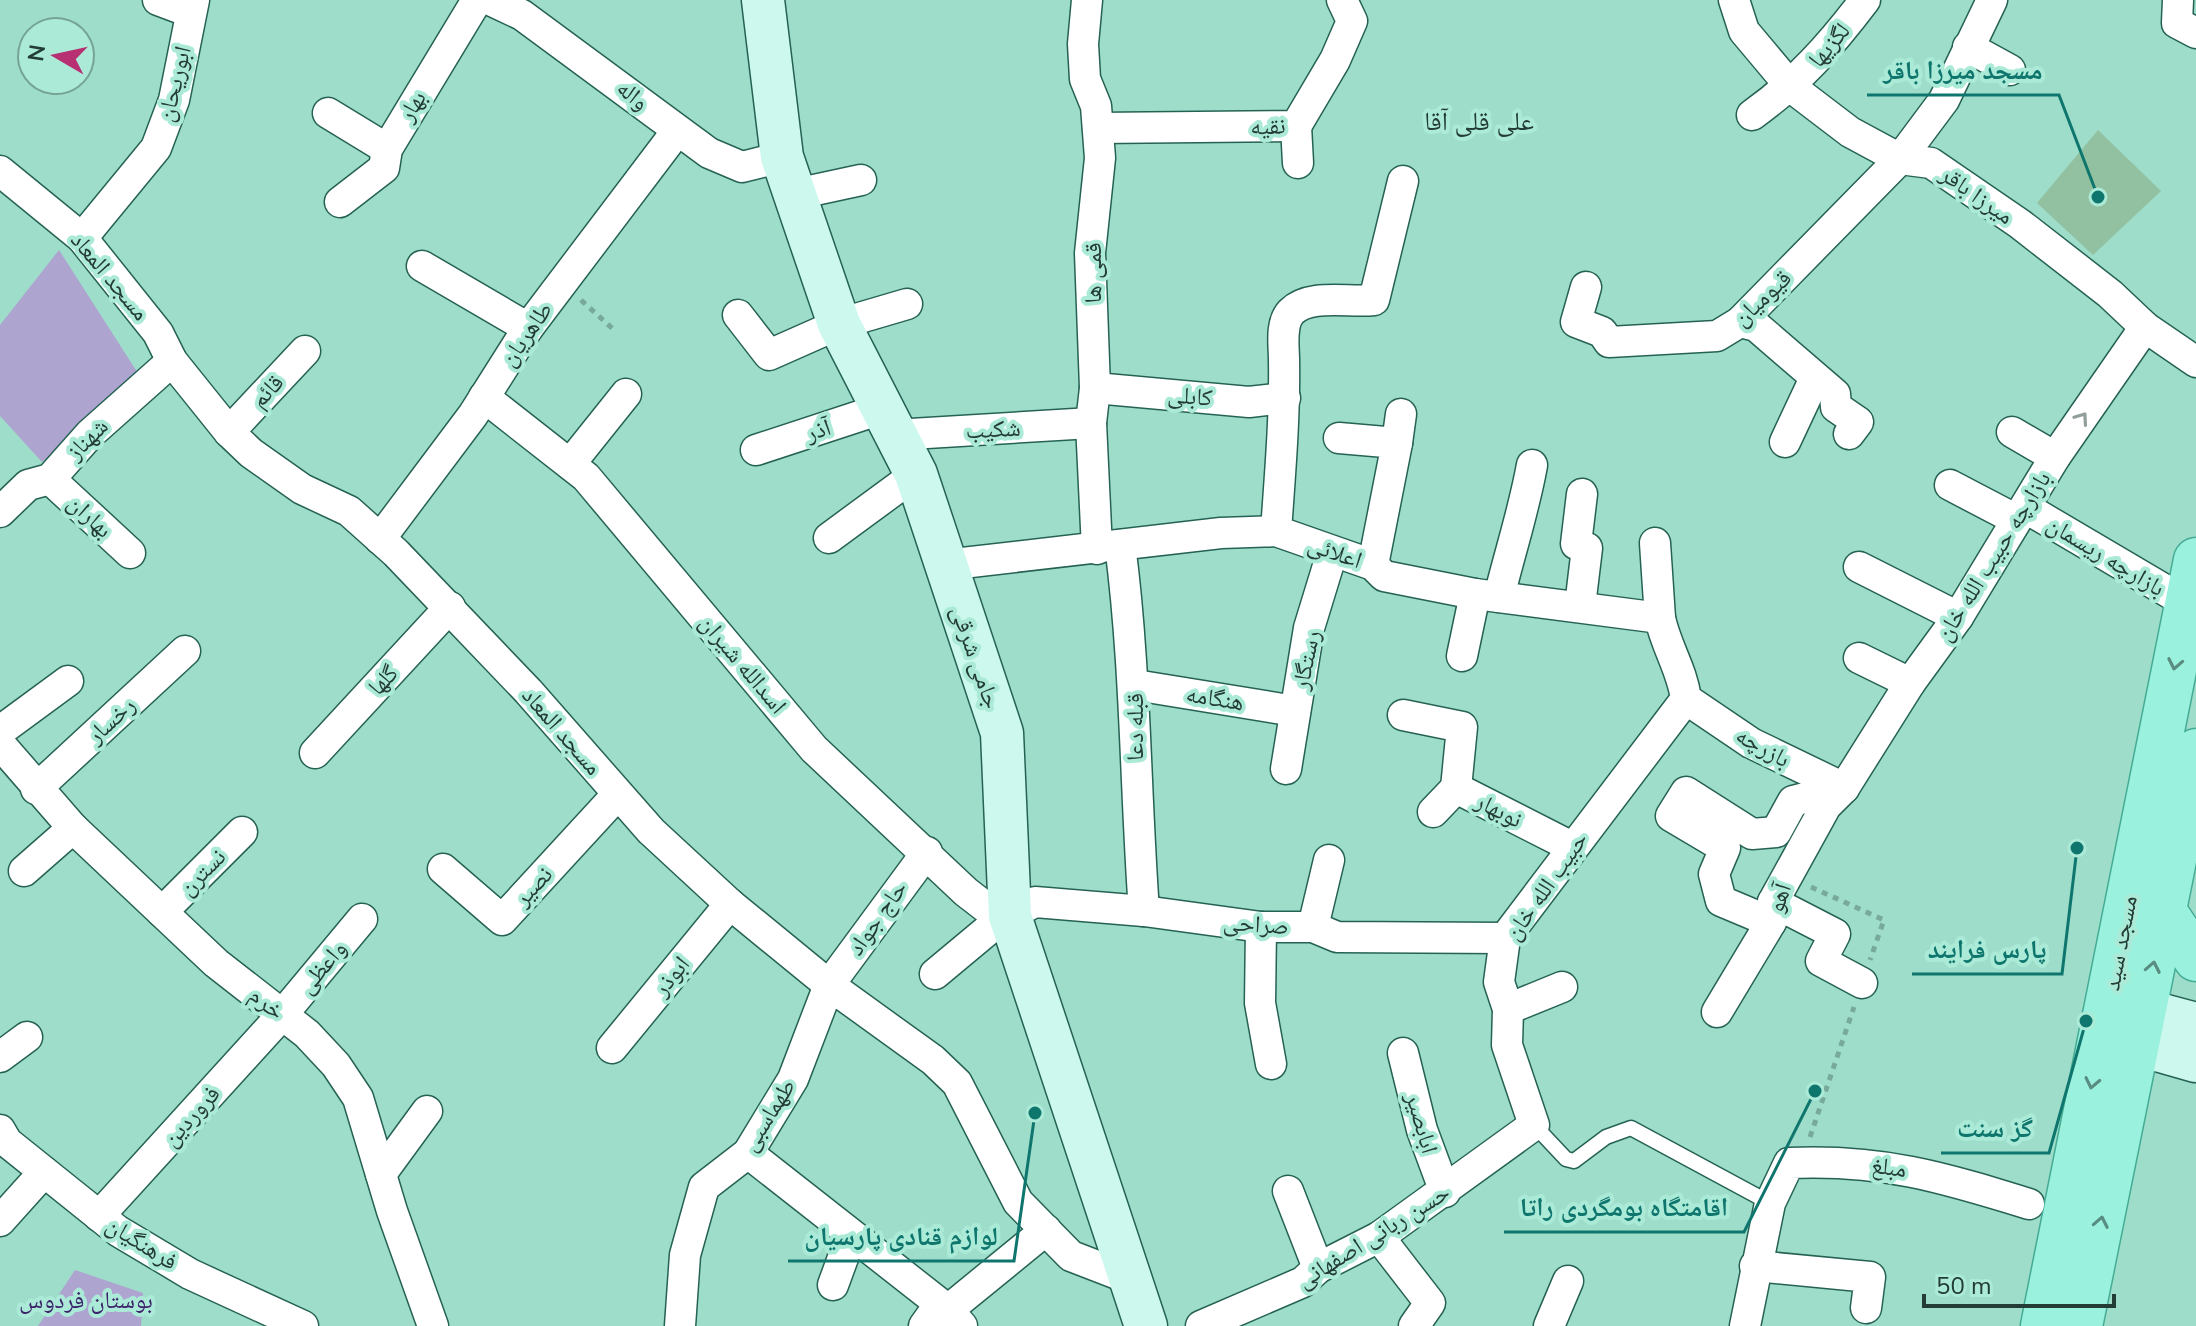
<svg xmlns="http://www.w3.org/2000/svg" width="2196" height="1326" font-family="'Nunito Sans','Noto Naskh Arabic',sans-serif">
  <style>
    .green { fill: #ada4cf }
    .building { fill: #92c1a1 }
    .lines { fill: none; stroke-linecap: round; stroke-linejoin: round }
    .lane-casing { stroke: #256254; stroke-width: 17 }
    .street-casing { stroke: #256254; stroke-width: 33 }
    .secondary-casing { stroke: #256254; stroke-width: 45 }
    .primary-casing { stroke: #45ac94; stroke-width: 47 }
    .path { stroke: #77aa9b; stroke-width: 5; stroke-dasharray: 6 6; stroke-linecap: butt }
    .lane { stroke: #fff; stroke-width: 14 }
    .street { stroke: #fff; stroke-width: 30 }
    .secondary { stroke: #cdf8ee; stroke-width: 42 }
    .primary { stroke: #9af1dd; stroke-width: 44 }
    .oneway { stroke: #919e9a }
    .oneway2 { stroke: #598d81 }
    .labels { text-anchor: middle; dominant-baseline: central; stroke-width: 8; stroke-linejoin: round; paint-order: stroke }
    .street-label { font-size: 24px; fill: #233c35; stroke: #acead8 }
    .park-label { font-size: 24px; fill: #3c246b; stroke: #acead8 }
    .neighbourhood-label { font-size: 26px; fill: #233c35; stroke: #acead8 }
    .leader { fill: none; stroke: #0f766e; stroke-width: 3 }
    .callout-dot { fill: #0f766e; stroke: #acead8; stroke-width: 3 }
    .callout-label { font-size: 26px; text-anchor: middle; font-weight: bold; fill: #0f766e; stroke: #acead8; stroke-width: 8; stroke-linejoin: round; paint-order: stroke }
  </style>
  <rect width="100%" height="100%" fill="#9fddcb"/>
  <g class="green">
    <path d="M59 250 141 378 42 462 0 416V325Z"/>
    <path d="M75 1270 143 1293 141 1326H38Z"/>
  </g>
  <path class="building" d="M2098 130 2161 191 2093 255 2037 203Z"/>
  <g class="lines">
    <g class="lane-casing">
      <path id="lane" d="M1534 1125 1566 1159 1574 1161 1606 1137 1631 1128 1770 1203"/>
    </g>
    <g class="street-casing">
      <g id="street">
        <path d="M158 0 190 12"/>
        <path d="M490 0 522 15 709 153 742 167 782 157"/>
        <path d="M1087 0 1083 44 1085 79 1096 106 1100 158 1090 253 1095 388 1091 423 1097 549"/>
        <path d="M1734 0 1744 31 1791 87 1850 132 1900 159 1931 163 2020 224 2110 294 2145 327 2196 362"/>
        <path d="M2178 0 2177 23 2196 33"/>
        <path d="M1968 47 2010 70"/>
        <path d="M328 113 387 149"/>
        <path d="M1752 115C1798 82 1831 45 1865 0"/>
        <path d="M1296 126 1298 163"/>
        <path d="M1098 128 1296 126 1335 60 1352 21 1342 0"/>
        <path d="M0 171 82 238 158 333 172 361 229 432 251 453 302 489 349 511 396 553 528 691 651 831 730 904 829 985 933 1060 957 1083 1018 1202 1071 1256 1128 1278"/>
        <path d="M796 194 861 180"/>
        <path d="M340 202 384 168 387 149 477 0"/>
        <path d="M82 238 156 148 174 100 194 0"/>
        <path d="M422 266 528 328"/>
        <path d="M1586 287 1576 322 1602 332 1609 342 1717 336 1740 322 1900 159 1944 100 1992 0"/>
        <path d="M738 315 769 355 839 324 907 304"/>
        <path d="M1740 322 1756 326 1835 394 1836 407 1858 422 1849 434"/>
        <path d="M1095 388 1249 402 1285 398"/>
        <path d="M484 397 586 477 814 749 966 892 1001 919 1035 902 1144 911 1261 927H1313L1337 937 1505 938"/>
        <path d="M229 432 305 351"/>
        <path d="M2012 432 2055 457"/>
        <path d="M894 435 1091 423"/>
        <path d="M1339 438 1397 443 1373 565"/>
        <path d="M1785 442 1815 378"/>
        <path d="M1397 443 1401 414"/>
        <path d="M756 450 881 409"/>
        <path d="M570 464 626 394"/>
        <path d="M50 479 130 553"/>
        <path d="M1950 485 2015 519"/>
        <path d="M2026 508 2187 603"/>
        <path d="M0 512 28 485 50 479 90 434 172 361"/>
        <path d="M1276 531C1280 474 1285 417 1284 360 1284 345 1280 324 1291 312 1310 293 1349 303 1374 300L1403 181"/>
        <path d="M829 538 916 474"/>
        <path d="M380 539 473 415 528 328 677 131"/>
        <path d="M1655 543 1660 618"/>
        <path d="M1120 545C1136 666 1135 788 1144 911"/>
        <path d="M945 565 1221 533 1276 531 1373 565 1384 576 1475 594 1660 618C1666 647 1682 669 1686 699L1505 938 1499 982 1508 1009 1507 1045 1534 1125 1379 1237 1318 1268 1303 1282 1201 1326"/>
        <path d="M1859 567 1958 617"/>
        <path d="M1499 597C1510 552 1524 510 1532 465"/>
        <path d="M1580 606 1587 548 1576 544 1582 494"/>
        <path d="M1462 656 1475 594"/>
        <path d="M1859 658 1910 683"/>
        <path d="M1135 685 1295 711"/>
        <path d="M1686 699 1751 743 1844 788"/>
        <path d="M1403 715 1462 727 1456 788"/>
        <path d="M0 731 68 681"/>
        <path d="M0 744 73 828 216 963 307 1034 336 1065 358 1098 392 1211 433 1326"/>
        <path d="M315 753 450 607"/>
        <path d="M1286 769 1309 628 1332 553"/>
        <path d="M36 789 185 651"/>
        <path d="M1433 812 1456 788 1572 847"/>
        <path d="M443 869 502 920 617 795"/>
        <path d="M24 871 73 828"/>
        <path d="M1773 902 1835 934 1821 961 1862 983"/>
        <path d="M162 912 242 832"/>
        <path d="M1771 922 1721 901 1714 874 1725 848 1671 816 1686 792 1752 834 1776 832 1793 801 1844 788"/>
        <path d="M1261 927 1260 1003 1271 1064"/>
        <path d="M1313 927 1329 860"/>
        <path d="M935 974 1001 919"/>
        <path d="M1508 1009 1562 987"/>
        <path d="M1717 1012 1771 922 1773 902 1826 806 1844 788 1910 683 1958 617 2055 457 2145 327"/>
        <path d="M612 1048 730 904"/>
        <path d="M1403 1053 1422 1130 1445 1192"/>
        <path d="M0 1057 27 1037"/>
        <path d="M0 1130 7 1142 118 1231 190 1274 303 1326"/>
        <path d="M748 1153 948 1310 962 1326"/>
        <path d="M381 1174 427 1111"/>
        <path d="M1288 1191 1318 1268"/>
        <path d="M99 1216 282 1015 362 919"/>
        <path d="M0 1221 44 1172"/>
        <path d="M1379 1237 1430 1303 1414 1326"/>
        <path d="M1755 1266 1870 1277 1866 1308"/>
        <path d="M833 1285 851 1236"/>
        <path d="M680 1326 685 1255 704 1187 748 1153 793 1079 829 985 927 852"/>
        <path d="M924 1326 934 1312 948 1310 1046 1230"/>
        <path d="M1549 1326 1568 1281"/>
        <path d="M1745 1326 1770 1203 1789 1163C1882 1159 1942 1177 2029 1204"/>
      </g>
    </g>
    <g class="secondary-casing">
      <g id="secondary">
        <path d="M763 0 782 157 839 324 916 474 1002 733 1010 916 1146 1326"/>
        <path d="M2110 1001 2196 1024"/>
        <path d="M2105 1035 2196 1061"/>
      </g>
    </g>
    <g class="primary-casing">
      <g id="primary">
        <path d="M2164 911 2196 959"/>
        <path d="M2043 1326 2196 560"/>
        <path d="M2080 1326 2196 751"/>
      </g>
    </g>
    <g class="path">
      <path d="M581 300 614 330"/>
      <path d="M1811 887 1884 920 1870 960"/>
      <path d="M1810 1137 1854 1007"/>
    </g>
    <use href="#lane" class="lane"/>
    <use href="#street" class="street"/>
    <use href="#secondary" class="secondary"/>
    <use href="#primary" class="primary"/>
  </g>
  <defs><path id="oneway-chevron" d="M-2-3.5L2.5 0L-2 3.5" fill="none" stroke-width="1.6" stroke-linecap="round" stroke-linejoin="round" transform="scale(2)"/></defs>
  <use class="oneway" href="#oneway-chevron" transform="translate(2082 418) rotate(-55)"/>
  <g class="oneway2">
    <use href="#oneway-chevron" transform="translate(2175 664) rotate(101)"/>
    <use href="#oneway-chevron" transform="translate(2153 967) rotate(-79)"/>
    <use href="#oneway-chevron" transform="translate(2092 1083) rotate(102)"/>
    <use href="#oneway-chevron" transform="translate(2101 1222) rotate(-79)"/>
  </g>
  <g class="labels">
    <g class="street-label">
      <text transform="translate(1829 45) rotate(-50)">لگزیها</text>
      <text transform="translate(174 84) rotate(-76)">ابوریحان</text>
      <text transform="translate(633 95) rotate(39)">واله</text>
      <text transform="translate(412 106) rotate(-59)">بهار</text>
      <text transform="translate(1268 126) rotate(-2)">نقیه</text>
      <text transform="translate(1977 195) rotate(35)">میرزا باقر</text>
      <text transform="translate(1093 273) rotate(-90)">قمی ها</text>
      <text transform="translate(110 276) rotate(50)">مسجد المعاد</text>
      <text transform="translate(1762 298) rotate(-43)">قیومیان</text>
      <text transform="translate(526 334) rotate(-55)">طاهریان</text>
      <text transform="translate(267 391) rotate(-46)">قائم</text>
      <text transform="translate(1190 396) rotate(5)">کابلی</text>
      <text transform="translate(993 429) rotate(-3)">شکیب</text>
      <text transform="translate(818 430) rotate(-18)">آذر</text>
      <text transform="translate(87 439) rotate(-45)">شهناز</text>
      <text transform="translate(90 516) rotate(43)">بهاران</text>
      <text transform="translate(1335 552) rotate(19)">اعلائی</text>
      <text transform="translate(1993 556) rotate(-58)">بازارچه حبیب الله خان</text>
      <text transform="translate(2106 556) rotate(31)">بازارچه ریسمان</text>
      <text transform="translate(976 657) rotate(71)">جامی شرقی</text>
      <text transform="translate(1306 660) rotate(-78)">رستگار</text>
      <text transform="translate(743 664) rotate(50)">اسدالله شیران</text>
      <text transform="translate(383 680) rotate(-47)">گلها</text>
      <text transform="translate(1215 698) rotate(9)">هنگامه</text>
      <text transform="translate(111 720) rotate(-43)">رخسار</text>
      <text transform="translate(1135 727) rotate(-90)">قبله دعا</text>
      <text transform="translate(562 731) rotate(49)">مسجد المعاد</text>
      <text transform="translate(1763 747) rotate(29)">بازرچه</text>
      <text transform="translate(1499 810) rotate(27)">نوبهار</text>
      <text transform="translate(202 872) rotate(-45)">نسترن</text>
      <text transform="translate(533 886) rotate(-47)">نصیر</text>
      <text transform="translate(1546 886) rotate(-55)">حبیب الله خان</text>
      <text transform="translate(1779 898) rotate(-71)">آهو</text>
      <text transform="translate(877 918) rotate(-55)">حاج جواد</text>
      <text transform="translate(1256 924) rotate(4)">صراحی</text>
      <text transform="translate(2120 943) rotate(-79)">مسجد سید</text>
      <text transform="translate(322 967) rotate(-50)">واعظی</text>
      <text transform="translate(671 976) rotate(-51)">ابوذر</text>
      <text transform="translate(267 1003) rotate(38)">خرم</text>
      <text transform="translate(768 1115) rotate(-58)">طهماسبی</text>
      <text transform="translate(191 1116) rotate(-48)">فروردین</text>
      <text transform="translate(1422 1123) rotate(74)">ابابصیر</text>
      <text transform="translate(1889 1167) rotate(8)">مبلغ</text>
      <text transform="translate(1373 1236) rotate(-32)">حسن ربانی اصفهانی</text>
      <text transform="translate(142 1243) rotate(32)">فرهنگیان</text>
    </g>
    <g class="park-label">
      <text x="86" y="1300">بوستان فردوس</text>
    </g>
    <g class="neighbourhood-label">
      <text x="1479" y="121">علی قلی آقا</text>
    </g>
  </g>
  <path class="leader" d="M2098 197L2059 95H1867M2077 848L2062 974H1912M2086 1021L2049 1153H1941M1815 1091L1744 1232H1504M1035 1113L1014 1261H788"/>
  <g class="callout-dot">
    <circle cx="2098" cy="197" r="8"/>
    <circle cx="2077" cy="848" r="8"/>
    <circle cx="2086" cy="1021" r="8"/>
    <circle cx="1815" cy="1091" r="8"/>
    <circle cx="1035" cy="1113" r="8"/>
  </g>
  <g class="callout-label">
    <text x="1963" y="79">مسجد میرزا باقر</text>
    <text x="1987" y="958">پارس فرایند</text>
    <text x="1995" y="1137">گز سنت</text>
    <text x="1624" y="1216">اقامتگاه بومگردی راتا</text>
    <text x="901" y="1245">لوازم قنادی پارسیان</text>
  </g>
  <g transform="translate(56 56) rotate(279)"><circle r="38" fill="#acead8" stroke="#75a497" stroke-width="2"/>
  <path d="M0-6L14 30L0 20L-14 30Z" fill="#b63072"/>
  <text y="-12" font-size="22" font-weight="bold" text-anchor="middle" fill="#233c35">N</text>
  </g>
  <path d="M1924 1294v12h190v-12" fill="none" stroke="#233c35" stroke-width="4"/>
  <text x="1936" y="1294" font-size="24" fill="#233c35" stroke="#acead8" stroke-width="6" paint-order="stroke">50 m</text>
</svg>
